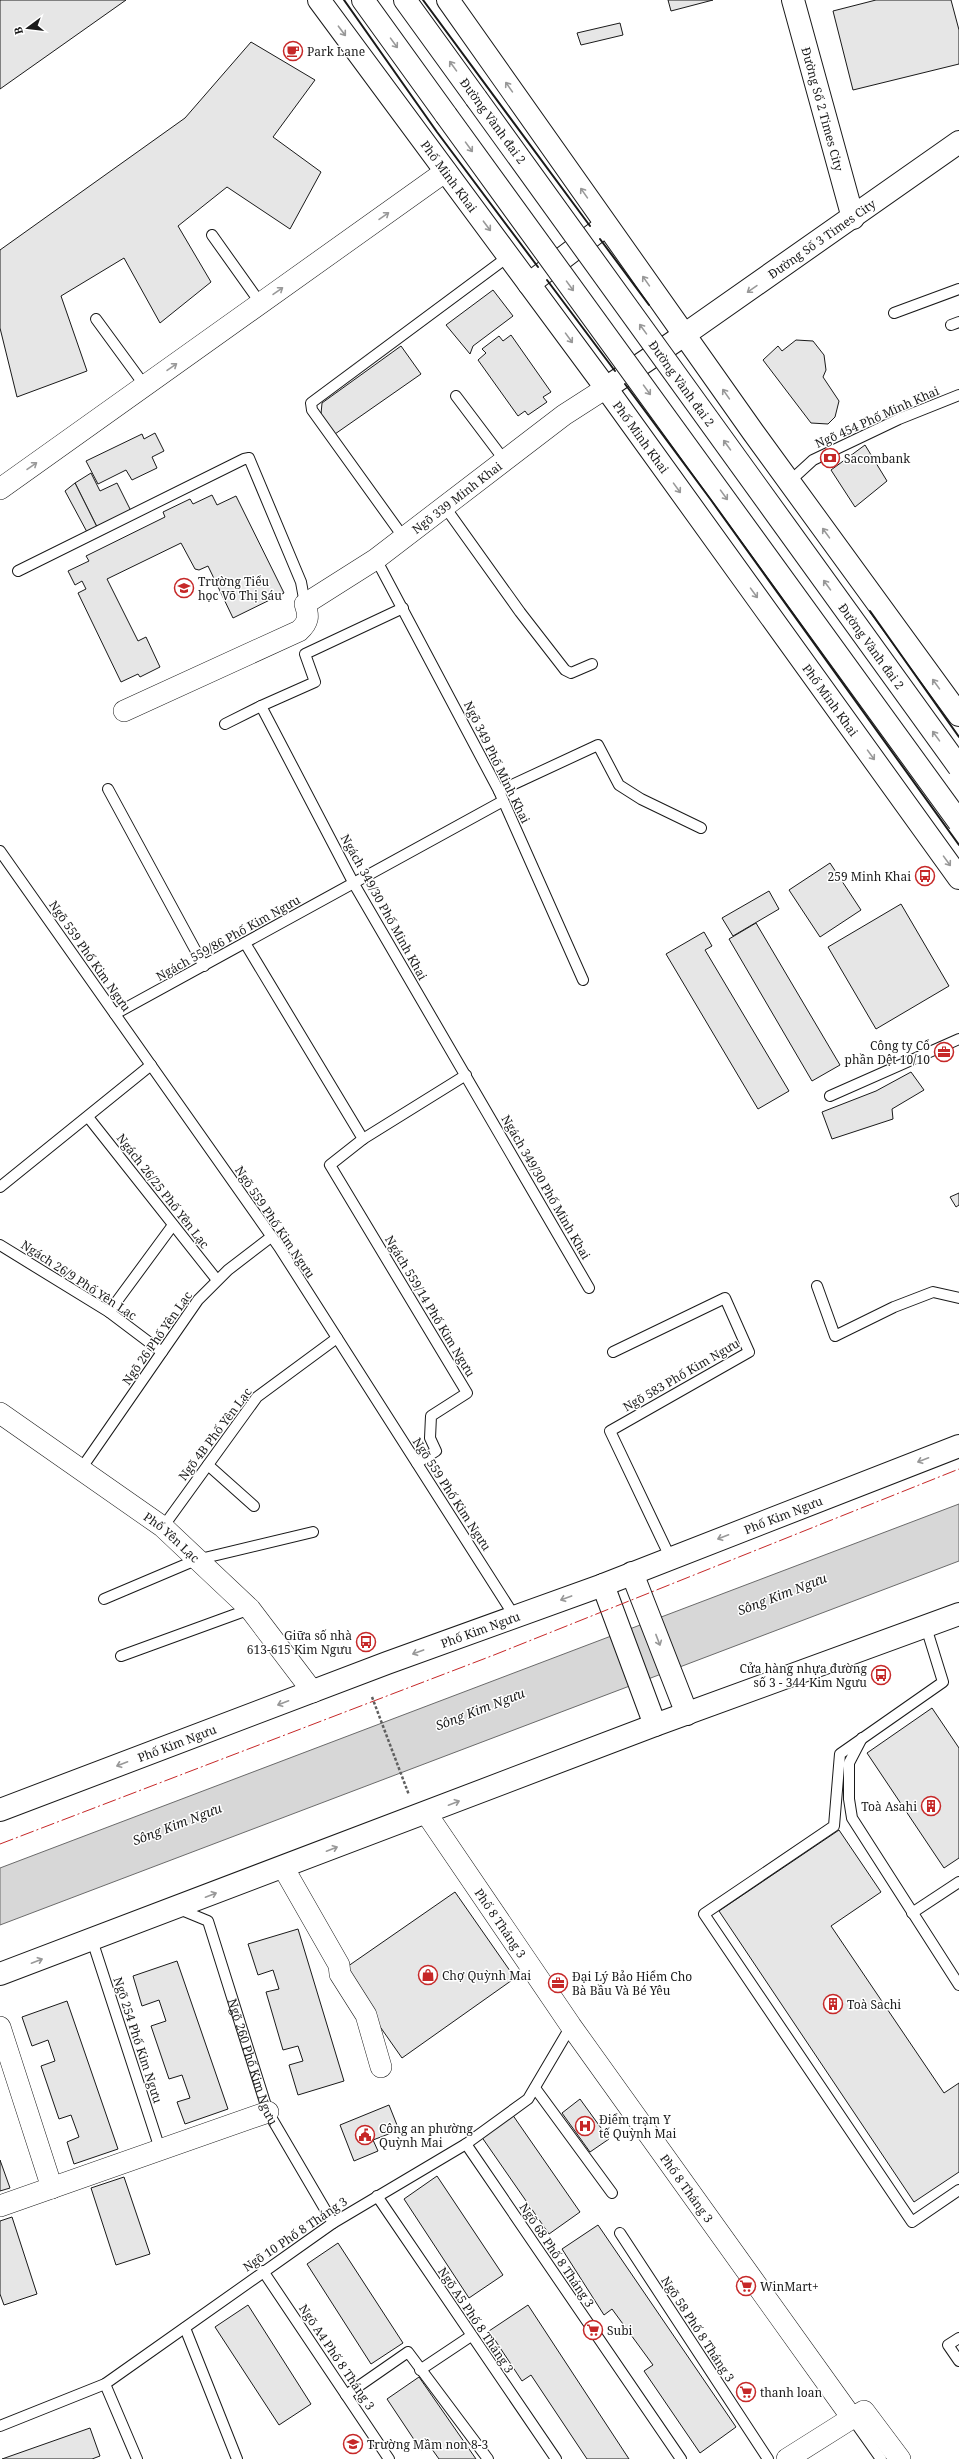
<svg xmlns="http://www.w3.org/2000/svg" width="959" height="2459" font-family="'Noto Serif',serif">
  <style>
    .water { fill: #d7d7d7; stroke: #6a6a6a }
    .building { fill: #e6e6e6; stroke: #1a1a1a }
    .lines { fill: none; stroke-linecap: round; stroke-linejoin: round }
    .service-casing { stroke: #1a1a1a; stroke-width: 12 }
    .minor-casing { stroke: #1a1a1a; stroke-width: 22 }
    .tertiary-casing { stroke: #1a1a1a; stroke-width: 24 }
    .secondary-casing { stroke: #1a1a1a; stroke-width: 24 }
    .primary-casing { stroke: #1a1a1a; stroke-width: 24 }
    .trunk-casing { stroke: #1a1a1a; stroke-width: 24 }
    .path { stroke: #5f5f5f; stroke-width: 2.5; stroke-dasharray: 3 2; stroke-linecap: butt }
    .service { stroke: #fff; stroke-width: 10 }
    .minor { stroke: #fff; stroke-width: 21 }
    .tertiary { stroke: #fff; stroke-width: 22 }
    .secondary { stroke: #fff; stroke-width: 22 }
    .primary { stroke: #fff; stroke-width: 22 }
    .trunk { stroke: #fff; stroke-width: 22 }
    .trunk-bridge-casing { stroke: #1a1a1a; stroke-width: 24; stroke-linecap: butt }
    .trunk-bridge { stroke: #fff; stroke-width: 22 }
    .wall { stroke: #1a1a1a; stroke-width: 2 }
    .power { stroke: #c62828; stroke-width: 1; stroke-dasharray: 14 3 2 3; stroke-linecap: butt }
    .oneway { stroke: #989898 }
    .labels { text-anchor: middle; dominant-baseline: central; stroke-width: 3; stroke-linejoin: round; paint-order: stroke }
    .poi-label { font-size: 12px; fill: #1a1a1a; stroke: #fff; text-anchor: start }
    .street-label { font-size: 12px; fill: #1a1a1a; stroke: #fff }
    .water-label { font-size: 13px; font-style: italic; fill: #1a1a1a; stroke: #fff }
  </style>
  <rect width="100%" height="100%" fill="#fff"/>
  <path class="water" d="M959 1504V1561L0 1925V1868Z"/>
  <g class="building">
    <path d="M0 0H126L0 89Z"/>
    <path d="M668 0H713L671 11Z"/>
    <path d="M876 0H951L959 30V64L853 90 833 11Z"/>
    <path d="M620 23 623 35 581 45 577 33Z"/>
    <path d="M251 42 315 80 273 137 321 172 290 229 227 187 178 226 211 282 160 323 124 258 61 296 87 371 17 397 0 328V250L185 118Z"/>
    <path d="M493 290 513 316 473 346 470 354 446 325Z"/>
    <path d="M511 335 551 392 543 397 547 402 528 415 525 411 518 416 478 360 486 353 482 349 499 336 503 341Z"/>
    <path d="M796 340 813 341 824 355 826 370 823 377 839 401 835 417 828 424 811 423 763 360 778 346 782 351Z"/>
    <path d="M401 346 421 374 335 434 321 414 322 403Z"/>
    <path d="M155 433 164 451 152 457 157 468 132 480 126 470 98 484 86 461 142 434 144 439Z"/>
    <path d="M865 445 887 481 855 507 831 470Z"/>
    <path d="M91 473 100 491 117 483 131 511 97 527 75 483Z"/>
    <path d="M75 483 97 527 87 532 65 491Z"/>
    <path d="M212 495 217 505 236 496 284 593 233 618 208 566 199 570 195 569 181 543 107 579 138 641 146 637 160 667 140 677 138 674 121 682 78 593 86 589 82 581 75 585 68 571 89 561 86 556 165 517 163 512 190 499 193 504Z"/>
    <path d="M830 863 861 910 820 937 789 890Z"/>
    <path d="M769 891 779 909 733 936 722 918Z"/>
    <path d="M901 904 949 986 876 1029 828 947Z"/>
    <path d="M756 923 840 1065 812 1081 729 939Z"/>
    <path d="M704 932 712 946 705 950 789 1091 758 1109 666 954Z"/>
    <path d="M911 1072 924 1090 892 1109 893 1119 832 1139 822 1112 876 1091Z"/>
    <path d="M959 1193V1205L956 1207 950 1197Z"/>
    <path d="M932 1708 959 1748V1858L944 1868 867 1753Z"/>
    <path d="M839 1830 881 1892 831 1926 944 2093 959 2083V2172L914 2202 719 1911Z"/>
    <path d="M455 1892 515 1978 402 2058 341 1971Z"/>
    <path d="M298 1929 344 2081 298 2095 289 2065 303 2061 298 2046 283 2050 266 1992 279 1989 273 1970 258 1975 248 1944Z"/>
    <path d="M177 1961 228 2109 185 2124 177 2102 190 2098 182 2075 169 2079 151 2026 166 2021 159 2000 142 2006 133 1976Z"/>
    <path d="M67 2001 118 2149 74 2164 67 2142 79 2137 71 2115 59 2119 41 2066 55 2061 48 2040 32 2046 22 2017Z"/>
    <path d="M580 2099 609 2139 590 2152 562 2113Z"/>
    <path d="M389 2105 399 2130 373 2140 378 2151 354 2161 340 2125Z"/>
    <path d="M512 2114 580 2212 549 2234 481 2136Z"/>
    <path d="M0 2160 10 2188 0 2191Z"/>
    <path d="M437 2176 503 2275 469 2298 404 2199Z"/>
    <path d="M124 2177 150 2254 116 2265 91 2188Z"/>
    <path d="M12 2217 37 2294 4 2305 0 2294V2221Z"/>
    <path d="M598 2225 736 2427 700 2453 644 2371 653 2365 612 2309 604 2315 562 2249Z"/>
    <path d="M338 2243 403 2343 371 2364 307 2264Z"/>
    <path d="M248 2305 311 2404 279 2425 215 2327Z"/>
    <path d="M528 2305 629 2459H587L531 2375 522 2381 489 2331Z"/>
    <path d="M419 2377 476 2459H439L429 2445 421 2450 387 2399Z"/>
    <path d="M90 2428 100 2456 92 2459H2Z"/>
  </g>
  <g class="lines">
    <g class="service-casing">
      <g id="service">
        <path d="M212 235 261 304"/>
        <path d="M894 313 959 289"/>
        <path d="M96 319 145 386"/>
        <path d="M951 325 959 322"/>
        <path d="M456 396 505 461"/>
        <path d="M789 482 813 460 899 419 959 395"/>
        <path d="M445 507 520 612 565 670 571 673 592 664"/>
        <path d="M404 538 312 410 311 403 509 256"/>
        <path d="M376 559 499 791 583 980"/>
        <path d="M18 571 244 459 249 458 301 582 305 604"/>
        <path d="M403 608 305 654 315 682 261 706 354 884 589 1288"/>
        <path d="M225 724 261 706"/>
        <path d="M108 789 204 966"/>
        <path d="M499 791 598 745 619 785 641 799 701 828"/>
        <path d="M0 851 279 1247 515 1617"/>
        <path d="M245 943 363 1139"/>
        <path d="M115 1014 503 801"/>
        <path d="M830 1096 959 1039"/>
        <path d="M88 1117 217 1280"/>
        <path d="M0 1187 151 1065"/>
        <path d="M0 1245 109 1312 162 1352"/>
        <path d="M817 1286 835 1336 894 1307 933 1292 959 1298"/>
        <path d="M109 1312 173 1225"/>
        <path d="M613 1352 725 1298 749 1352 610 1431 670 1557"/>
        <path d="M417 1463 436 1451 430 1438 431 1416 467 1393 330 1165 363 1139 466 1075"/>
        <path d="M208 1465 254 1506"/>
        <path d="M81 1469 198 1300 228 1270 271 1237"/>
        <path d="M163 1527 257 1397 337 1338"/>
        <path d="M104 1599 196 1560 313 1532"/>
        <path d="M926 1627 943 1682 840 1754 834 1826 704 1914 912 2222 959 2190"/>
        <path d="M121 1656 250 1609"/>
        <path d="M862 1738 849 1763V1799L852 1818 959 1985"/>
        <path id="s1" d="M179 1909 208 1921 268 2112 333 2223"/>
        <path d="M912 1913 959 1882"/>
        <path d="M92 1940 160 2149"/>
        <path d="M535 2088 612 2193"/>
        <path d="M466 2144 681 2459"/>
        <path d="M377 2196 556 2459"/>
        <path d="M620 2233 768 2459"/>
        <path d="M263 2271 389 2459"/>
        <path d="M185 2328 237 2459"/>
        <path d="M959 2338 948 2345 959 2361"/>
        <path d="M420 2370 471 2336"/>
        <path d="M105 2384 137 2459"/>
        <path d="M346 2395 408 2352 488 2459"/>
        <path d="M852 2418 881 2459"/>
        <path d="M0 2426 105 2384 333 2223 466 2144 528 2099 571 2026"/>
      </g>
    </g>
    <g class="minor-casing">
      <g id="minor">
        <path d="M0 489 446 171"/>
        <path id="s2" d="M124 711 299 631C309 622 309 616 305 604L376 559 564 415 606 388"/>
        <path id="s3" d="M0 1413 163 1527 250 1609 313 1692"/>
        <path id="s4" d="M426 1813 571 2026 852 2418 787 2459"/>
        <path d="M283 1867 339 1965 340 1974 366 2015 381 2067"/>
        <path d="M0 2027 52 2188"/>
        <path d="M0 2206 268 2112"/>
        <path d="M852 2418 864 2411 900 2459"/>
      </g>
    </g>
    <g class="tertiary-casing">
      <g id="tertiary">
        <path id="s5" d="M793 0 853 218"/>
        <path id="s6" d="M684 335 959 142"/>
      </g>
    </g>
    <g class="secondary-casing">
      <g id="secondary">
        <path d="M632 1573 687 1714"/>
        <path d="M603 1585 655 1725"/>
        <path id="s7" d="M0 1810 387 1663 603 1585 959 1446"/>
        <path d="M0 1974 655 1725 959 1614"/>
      </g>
    </g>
    <g class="primary-casing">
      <g id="primary">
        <path id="s8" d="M319 0 606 388 959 878"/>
        <path d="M448 0 753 432 959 715"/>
        <path d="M529 284 606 225"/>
        <path d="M606 388 684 335"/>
      </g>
    </g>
    <g class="trunk-casing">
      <g id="trunk">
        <path d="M363 0 446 115"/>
        <path d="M405 0 476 98"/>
      </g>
    </g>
    <path class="path" d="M372 1697 409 1795"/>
    <use href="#service" class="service"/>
    <use href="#minor" class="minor"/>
    <use href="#tertiary" class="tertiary"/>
    <use href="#secondary" class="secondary"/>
    <use href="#primary" class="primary"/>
    <use href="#trunk" class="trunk"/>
    <g class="trunk-bridge-casing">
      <g id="trunk-bridge">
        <path id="s9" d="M476 98 959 767"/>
        <path d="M446 115 959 822"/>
      </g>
    </g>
    <use href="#trunk-bridge" class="trunk-bridge"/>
    <g class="wall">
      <path d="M344 0 437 132 538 267"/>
      <path d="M423 0 590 226"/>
      <path d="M600 239 649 305"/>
      <path d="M547 280 615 371"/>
      <path d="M625 384 711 500 959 845"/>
      <path d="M870 611 959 737"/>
    </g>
    <path class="power" d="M0 1844 494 1655 959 1469"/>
  </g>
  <defs><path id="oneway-shaft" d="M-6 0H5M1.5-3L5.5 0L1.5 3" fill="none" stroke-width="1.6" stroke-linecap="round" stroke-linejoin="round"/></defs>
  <g class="oneway">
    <use href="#oneway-shaft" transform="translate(342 31) rotate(53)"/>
    <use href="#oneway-shaft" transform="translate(394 43) rotate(54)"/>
    <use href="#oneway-shaft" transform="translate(453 66) rotate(-126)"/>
    <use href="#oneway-shaft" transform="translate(509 87) rotate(-125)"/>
    <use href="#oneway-shaft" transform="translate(469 147) rotate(54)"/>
    <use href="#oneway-shaft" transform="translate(584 193) rotate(-125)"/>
    <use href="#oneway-shaft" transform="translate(384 216) rotate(-35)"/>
    <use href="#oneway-shaft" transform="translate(487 226) rotate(53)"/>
    <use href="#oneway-shaft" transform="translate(646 281) rotate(-125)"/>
    <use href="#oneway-shaft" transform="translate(570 286) rotate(54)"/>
    <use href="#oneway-shaft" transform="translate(752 289) rotate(145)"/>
    <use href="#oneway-shaft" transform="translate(278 291) rotate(-35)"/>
    <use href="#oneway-shaft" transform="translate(643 329) rotate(-126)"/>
    <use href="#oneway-shaft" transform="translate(569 338) rotate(54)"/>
    <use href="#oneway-shaft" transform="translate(172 367) rotate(-35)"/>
    <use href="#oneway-shaft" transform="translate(647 390) rotate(54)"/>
    <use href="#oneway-shaft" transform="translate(726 394) rotate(-125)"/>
    <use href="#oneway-shaft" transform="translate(727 445) rotate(-126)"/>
    <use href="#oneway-shaft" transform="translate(32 466) rotate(-35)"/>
    <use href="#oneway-shaft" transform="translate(677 488) rotate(54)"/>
    <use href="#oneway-shaft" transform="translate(724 495) rotate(54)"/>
    <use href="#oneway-shaft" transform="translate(826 533) rotate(-126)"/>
    <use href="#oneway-shaft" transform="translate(827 585) rotate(-126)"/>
    <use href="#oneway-shaft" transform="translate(754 593) rotate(54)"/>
    <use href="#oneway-shaft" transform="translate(936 684) rotate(-126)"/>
    <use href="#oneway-shaft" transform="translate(936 736) rotate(-126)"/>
    <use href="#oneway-shaft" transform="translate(871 755) rotate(54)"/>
    <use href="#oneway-shaft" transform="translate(947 861) rotate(54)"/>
    <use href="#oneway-shaft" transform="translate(923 1460) rotate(159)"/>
    <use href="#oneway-shaft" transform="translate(723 1537) rotate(159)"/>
    <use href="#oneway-shaft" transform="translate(566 1598) rotate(160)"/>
    <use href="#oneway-shaft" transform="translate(658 1640) rotate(69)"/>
    <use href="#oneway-shaft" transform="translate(418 1652) rotate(160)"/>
    <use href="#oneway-shaft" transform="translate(283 1703) rotate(159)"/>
    <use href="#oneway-shaft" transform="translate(122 1764) rotate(159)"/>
    <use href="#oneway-shaft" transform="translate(454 1803) rotate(-21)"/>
    <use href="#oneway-shaft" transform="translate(332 1849) rotate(-21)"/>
    <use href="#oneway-shaft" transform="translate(211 1895) rotate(-21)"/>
    <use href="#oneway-shaft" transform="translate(37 1961) rotate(-21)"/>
  </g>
  <defs>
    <g id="cafe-ring" transform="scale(1)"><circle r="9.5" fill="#fff" stroke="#c62828" stroke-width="1.5"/><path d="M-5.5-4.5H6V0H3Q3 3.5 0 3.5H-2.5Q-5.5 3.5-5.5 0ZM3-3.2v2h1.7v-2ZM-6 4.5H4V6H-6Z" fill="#c62828"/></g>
    <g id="bank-ring" transform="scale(1)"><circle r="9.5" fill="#fff" stroke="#c62828" stroke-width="1.5"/><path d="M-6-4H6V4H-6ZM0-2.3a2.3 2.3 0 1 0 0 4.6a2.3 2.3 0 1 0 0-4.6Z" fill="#c62828"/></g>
    <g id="school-ring" transform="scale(1)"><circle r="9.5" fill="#fff" stroke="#c62828" stroke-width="1.5"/><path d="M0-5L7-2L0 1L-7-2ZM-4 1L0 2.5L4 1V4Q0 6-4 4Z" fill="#c62828"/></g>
    <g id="bus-ring" transform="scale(1)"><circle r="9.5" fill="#fff" stroke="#c62828" stroke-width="1.5"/><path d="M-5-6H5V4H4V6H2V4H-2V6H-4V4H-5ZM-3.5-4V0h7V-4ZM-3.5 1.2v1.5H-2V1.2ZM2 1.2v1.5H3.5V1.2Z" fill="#c62828"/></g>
    <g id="office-ring" transform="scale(1)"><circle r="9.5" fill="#fff" stroke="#c62828" stroke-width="1.5"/><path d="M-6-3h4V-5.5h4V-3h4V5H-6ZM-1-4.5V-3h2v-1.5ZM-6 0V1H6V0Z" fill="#c62828"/></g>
    <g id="building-ring" transform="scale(1)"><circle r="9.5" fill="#fff" stroke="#c62828" stroke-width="1.5"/><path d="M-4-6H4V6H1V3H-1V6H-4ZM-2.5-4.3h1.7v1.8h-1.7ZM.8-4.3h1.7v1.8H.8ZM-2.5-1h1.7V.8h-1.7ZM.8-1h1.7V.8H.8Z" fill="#c62828"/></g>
    <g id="shop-ring" transform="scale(1)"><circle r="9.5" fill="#fff" stroke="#c62828" stroke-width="1.5"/><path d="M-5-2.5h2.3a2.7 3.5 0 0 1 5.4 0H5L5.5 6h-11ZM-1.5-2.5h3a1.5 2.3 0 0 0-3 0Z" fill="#c62828"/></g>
    <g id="hospital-ring" transform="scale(1)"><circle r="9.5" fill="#fff" stroke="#c62828" stroke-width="1.5"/><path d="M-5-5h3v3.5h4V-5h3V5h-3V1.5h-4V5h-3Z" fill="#c62828"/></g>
    <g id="civic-ring" transform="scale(1)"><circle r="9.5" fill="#fff" stroke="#c62828" stroke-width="1.5"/><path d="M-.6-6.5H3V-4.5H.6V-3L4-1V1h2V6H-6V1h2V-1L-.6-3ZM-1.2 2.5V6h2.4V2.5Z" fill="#c62828"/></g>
    <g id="supermarket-ring" transform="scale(1)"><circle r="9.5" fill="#fff" stroke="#c62828" stroke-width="1.5"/><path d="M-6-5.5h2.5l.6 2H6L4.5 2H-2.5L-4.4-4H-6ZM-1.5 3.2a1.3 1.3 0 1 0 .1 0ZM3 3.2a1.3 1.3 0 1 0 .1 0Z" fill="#c62828"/></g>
  </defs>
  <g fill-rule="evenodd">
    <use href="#cafe-ring" x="293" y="51"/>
    <use href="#bank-ring" x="830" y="458"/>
    <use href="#school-ring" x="184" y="588"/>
    <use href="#bus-ring" x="925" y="876"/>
    <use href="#office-ring" x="944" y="1052"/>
    <use href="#bus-ring" x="366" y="1642"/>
    <use href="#bus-ring" x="881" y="1675"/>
    <use href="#building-ring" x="931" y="1806"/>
    <use href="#shop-ring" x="428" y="1975"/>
    <use href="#office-ring" x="558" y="1983"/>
    <use href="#building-ring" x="833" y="2004"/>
    <use href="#hospital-ring" x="585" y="2126"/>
    <use href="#civic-ring" x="365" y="2135"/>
    <use href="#supermarket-ring" x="746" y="2286"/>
    <use href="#supermarket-ring" x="593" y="2330"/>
    <use href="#supermarket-ring" x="746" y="2392"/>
    <use href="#school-ring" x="353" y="2444"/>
  </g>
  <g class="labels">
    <g class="poi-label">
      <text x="307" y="51">Park Lane</text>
      <text x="844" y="458">Sacombank</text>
      <text x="198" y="581">Trường Tiểu<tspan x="198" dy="14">học Võ Thị Sáu</tspan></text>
      <text x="911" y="876" text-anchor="end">259 Minh Khai</text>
      <text x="930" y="1045" text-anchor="end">Công ty Cổ<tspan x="930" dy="14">phần Dệt 10/10</tspan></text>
      <text x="352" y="1635" text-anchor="end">Giữa số nhà<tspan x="352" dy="14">613-615 Kim Ngưu</tspan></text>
      <text x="867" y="1668" text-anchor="end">Cửa hàng nhựa đường<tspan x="867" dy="14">số 3 - 344 Kim Ngưu</tspan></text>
      <text x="917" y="1806" text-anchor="end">Toà Asahi</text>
      <text x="442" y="1975">Chợ Quỳnh Mai</text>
      <text x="572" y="1976">Đại Lý Bảo Hiểm Cho<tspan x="572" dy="14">Bà Bầu Và Bé Yêu</tspan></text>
      <text x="847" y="2004">Toà Sachi</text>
      <text x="599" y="2119">Điểm trạm Y<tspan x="599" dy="14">tế Quỳnh Mai</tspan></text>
      <text x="379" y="2128">Công an phường<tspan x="379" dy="14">Quỳnh Mai</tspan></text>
      <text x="760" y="2286">WinMart+</text>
      <text x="607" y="2330">Subi</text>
      <text x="760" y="2392">thanh loan</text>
      <text x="367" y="2444">Trường Mầm non 8-3</text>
    </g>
    <g class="street-label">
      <text stroke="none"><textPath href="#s5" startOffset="113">Đường Số 2 Times City</textPath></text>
      <text transform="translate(493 121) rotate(54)">Đường Vành đai 2</text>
      <text stroke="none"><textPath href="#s8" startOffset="219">Phố Minh Khai</textPath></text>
      <text stroke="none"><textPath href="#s6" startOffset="168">Đường Số 3 Times City</textPath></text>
      <text stroke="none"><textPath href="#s9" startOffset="352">Đường Vành đai 2</textPath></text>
      <text transform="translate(877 417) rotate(-24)">Ngõ 454 Phố Minh Khai</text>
      <text stroke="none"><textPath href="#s8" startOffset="543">Phố Minh Khai</textPath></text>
      <text stroke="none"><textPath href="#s2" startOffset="408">Ngõ 339 Minh Khai</textPath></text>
      <text stroke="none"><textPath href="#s9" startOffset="676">Đường Vành đai 2</textPath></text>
      <text stroke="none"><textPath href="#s8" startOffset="867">Phố Minh Khai</textPath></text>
      <text transform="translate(497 762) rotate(64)">Ngõ 349 Phố Minh Khai</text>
      <text transform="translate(384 907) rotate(61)">Ngách 349/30 Phố Minh Khai</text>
      <text transform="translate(228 938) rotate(-29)">Ngách 559/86 Phố Kim Ngưu</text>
      <text transform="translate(90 956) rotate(55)">Ngõ 559 Phố Kim Ngưu</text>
      <text transform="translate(546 1187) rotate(60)">Ngách 349/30 Phố Minh Khai</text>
      <text transform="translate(163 1191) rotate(52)">Ngách 26/25 Phố Yên Lạc</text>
      <text transform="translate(275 1222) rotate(56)">Ngõ 559 Phố Kim Ngưu</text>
      <text transform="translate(79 1280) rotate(33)">Ngách 26/9 Phố Yên Lạc</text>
      <text transform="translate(430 1306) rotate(59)">Ngách 559/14 Phố Kim Ngưu</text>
      <text transform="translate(157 1338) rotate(-55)">Ngõ 26 Phố Yên Lạc</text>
      <text transform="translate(681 1375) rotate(-30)">Ngõ 583 Phố Kim Ngưu</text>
      <text transform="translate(215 1434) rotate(-53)">Ngõ 4B Phố Yên Lạc</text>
      <text transform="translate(452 1494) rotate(57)">Ngõ 559 Phố Kim Ngưu</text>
      <text stroke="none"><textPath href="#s7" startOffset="837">Phố Kim Ngưu</textPath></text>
      <text stroke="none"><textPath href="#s3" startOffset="212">Phố Yên Lạc</textPath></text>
      <text stroke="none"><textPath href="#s7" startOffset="513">Phố Kim Ngưu</textPath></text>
      <text stroke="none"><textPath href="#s7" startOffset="189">Phố Kim Ngưu</textPath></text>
      <text stroke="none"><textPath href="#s4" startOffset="133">Phố 8 Tháng 3</textPath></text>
      <text transform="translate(138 2040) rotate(72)">Ngõ 254 Phố Kim Ngưu</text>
      <text stroke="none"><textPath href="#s1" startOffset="179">Ngõ 260 Phố Kim Ngưu</textPath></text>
      <text stroke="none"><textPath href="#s4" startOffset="457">Phố 8 Tháng 3</textPath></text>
      <text transform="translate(295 2234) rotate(-34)">Ngõ 10 Phố 8 Tháng 3</text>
      <text transform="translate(557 2255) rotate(56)">Ngõ 68 Phố 8 Tháng 3</text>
      <text transform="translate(476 2320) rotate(56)">Ngõ A5 Phố 8 Tháng 3</text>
      <text transform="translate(698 2329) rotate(57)">Ngõ 58 Phố 8 Tháng 3</text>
      <text transform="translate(337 2357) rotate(56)">Ngõ A4 Phố 8 Tháng 3</text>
    </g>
    <g class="water-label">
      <text transform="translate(782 1594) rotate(-21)">Sông Kim Ngưu</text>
      <text transform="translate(480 1709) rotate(-21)">Sông Kim Ngưu</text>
      <text transform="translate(177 1824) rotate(-21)">Sông Kim Ngưu</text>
    </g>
  </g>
  <g transform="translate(28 28) rotate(255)" stroke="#ffffff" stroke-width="3" paint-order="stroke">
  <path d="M0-3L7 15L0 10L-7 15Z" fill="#1a1a1a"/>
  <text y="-6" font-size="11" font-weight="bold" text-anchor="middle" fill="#1a1a1a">B</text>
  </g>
</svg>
